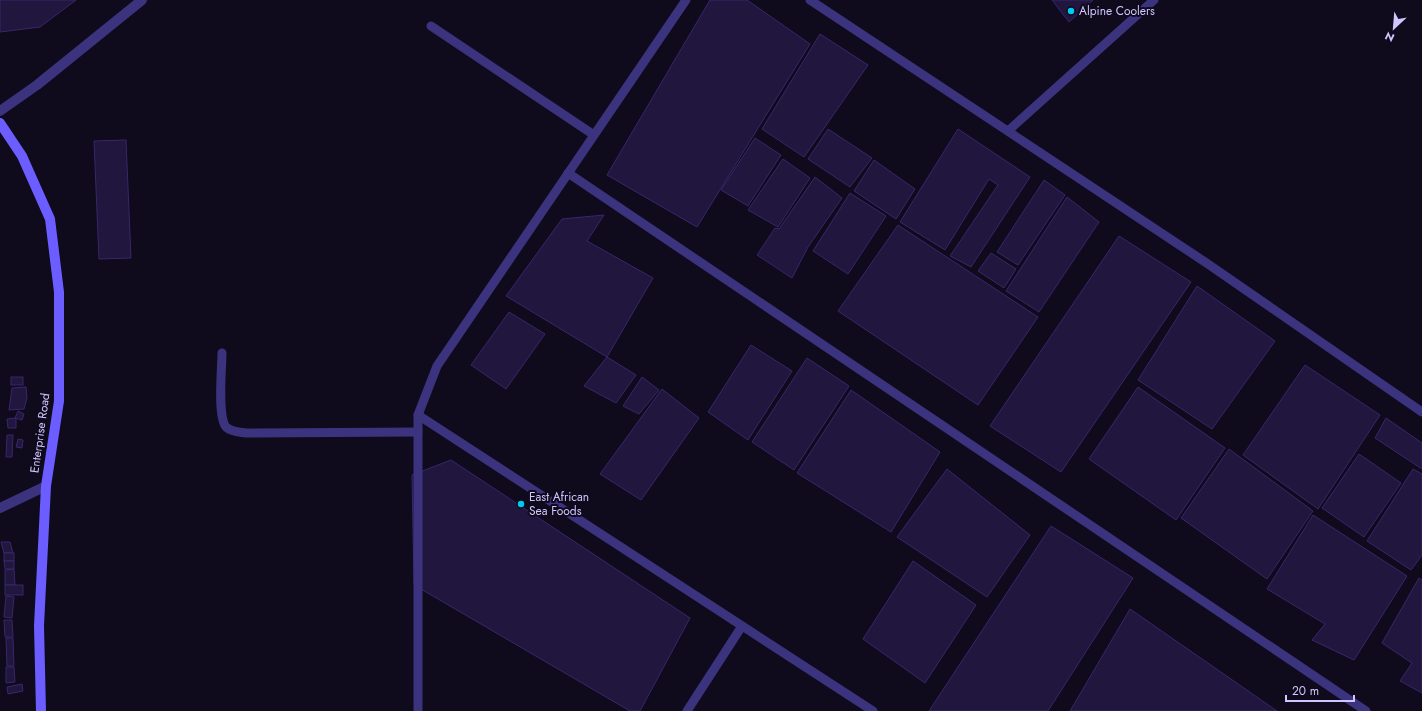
<svg xmlns="http://www.w3.org/2000/svg" width="1422" height="711" font-family="Jost,sans-serif">
  <style>
    .building { fill: #20163e; stroke: #39276b }
    .lines { fill: none; stroke-linecap: round; stroke-linejoin: round }
    .lane { stroke: #3b337e; stroke-width: 9 }
    .street { stroke: #3b337e; stroke-width: 10 }
    .secondary { stroke: #6b5dff; stroke-width: 10 }
    .poi-dot { fill: #00c9f1; stroke: #0f0a1c; stroke-width: 1.5 }
    .labels { text-anchor: middle; dominant-baseline: central; stroke-width: 4; stroke-linejoin: round; paint-order: stroke }
    .poi-label { font-size: 12px; fill: #d0c6ff; stroke: #0f0a1c; text-anchor: start }
    .street-label { font-size: 12px; fill: #d0c6ff; stroke: #0f0a1c }
  </style>
  <rect width="100%" height="100%" fill="#0f0a1c"/>
  <g class="building">
    <path d="M0 0H76L40 27 0 32Z"/>
    <path d="M710 0H747L810 44 697 227 607 175Z"/>
    <path d="M1052 0H1093L1069 22Z"/>
    <path d="M820 34 868 65 804 157 762 129Z"/>
    <path d="M828 129 872 158 850 187 808 159Z"/>
    <path d="M958 129 1030 177 971 267 950 256 998 185 989 179 945 250 900 222Z"/>
    <path d="M755 138 781 155 748 206 721 190Z"/>
    <path d="M126 140 131 258 99 259 94 141Z"/>
    <path d="M783 159 810 178 778 227 748 210Z"/>
    <path d="M874 160 915 189 896 219 854 191Z"/>
    <path d="M815 177 842 198 808 247 792 278 757 255 775 228 779 229Z"/>
    <path d="M1044 180 1065 195 1018 265 997 252Z"/>
    <path d="M850 193 886 216 848 274 813 251Z"/>
    <path d="M1067 197 1099 222 1039 312 1006 291Z"/>
    <path d="M604 215 587 241 653 278 607 357 506 296 562 219Z"/>
    <path d="M898 225 1038 317 978 405 838 311Z"/>
    <path d="M1119 236 1191 282 1061 472 990 426Z"/>
    <path d="M991 253 1016 269 1004 288 978 271Z"/>
    <path d="M1197 286 1275 341 1212 429 1138 380Z"/>
    <path d="M509 312 545 334 506 389 471 365Z"/>
    <path d="M751 345 792 371 748 440 708 412Z"/>
    <path d="M607 357 636 375 616 403 584 386Z"/>
    <path d="M807 358 849 386 794 470 752 442Z"/>
    <path d="M1305 365 1380 415 1318 509 1243 455Z"/>
    <rect x="11" y="377" width="12" height="8"/>
    <path d="M642 377 659 390 639 414 623 406Z"/>
    <path d="M26 387 27 398 24 409 9 410 12 388Z"/>
    <path d="M1138 387 1225 448 1176 520 1089 459Z"/>
    <path d="M662 389 699 418 641 500 600 474Z"/>
    <path d="M851 390 940 452 891 532 797 473Z"/>
    <path d="M18 411 24 414 22 420 15 418Z"/>
    <path d="M16 418V428H8L7 419Z"/>
    <path d="M1386 418 1422 443V469L1375 438Z"/>
    <path d="M7 435H13L12 457H6Z"/>
    <path d="M18 439 23 440 22 448 16 447Z"/>
    <path d="M1229 449 1313 511 1267 579 1181 518Z"/>
    <path d="M1359 454 1401 483 1364 537 1322 508Z"/>
    <path d="M451 460 690 618 640 711H630L414 585 412 475Z"/>
    <path d="M947 469 1030 535 987 597 897 537Z"/>
    <path d="M1413 469 1422 474V555L1411 570 1367 541Z"/>
    <path d="M1313 515 1407 576 1354 660 1312 640 1325 624 1267 589Z"/>
    <path d="M1051 526 1133 578 1048 711H929Z"/>
    <path d="M1 542H10L13 553H4Z"/>
    <rect x="4" y="553" width="10" height="8"/>
    <path d="M4 561H14V569H5Z"/>
    <path d="M913 561 976 605 925 683 863 639Z"/>
    <path d="M14 569 15 585H5V570Z"/>
    <path d="M1419 578 1422 580V693L1400 681 1412 663 1382 643Z"/>
    <rect x="5" y="585" width="18" height="10"/>
    <path d="M6 596 14 597 12 618 4 617Z"/>
    <path d="M1130 609 1277 711H1070Z"/>
    <path d="M4 620H12L13 637H5Z"/>
    <path d="M6 638H13L14 666H7Z"/>
    <path d="M6 667H14L15 682 6 683Z"/>
    <path d="M22 684 23 691 8 694 7 687Z"/>
  </g>
  <g class="lines">
    <g class="lane">
      <path d="M810 0 1208 264 1422 412"/>
      <path d="M431 26 594 135"/>
      <path d="M1008 131 1154 0"/>
      <path d="M568 173 1366 711"/>
      <path d="M222 353C222 368 217 416 226 427 231 432 240 432 246 433L418 432"/>
      <path d="M418 415 873 711"/>
      <path d="M418 711V415L437 366 686 0"/>
      <path d="M687 711 742 626"/>
    </g>
    <g class="street">
      <path d="M0 111 37 85 142 0"/>
      <path d="M0 508 46 486"/>
    </g>
    <path class="secondary" d="M0 123 22 156 50 219 59 292V401L46 486 39 626 41 711"/>
  </g>
  <g class="poi-dot">
    <circle cx="1071" cy="11" r="4"/>
    <circle cx="521" cy="504" r="4"/>
  </g>
  <g class="labels">
    <g class="poi-label">
      <text x="1079" y="11">Alpine Coolers</text>
      <text x="529" y="497">East African<tspan x="529" dy="14">Sea Foods</tspan></text>
    </g>
    <g class="street-label">
      <text transform="translate(40 433) rotate(-82)">Enterprise Road</text>
    </g>
  </g>
  <g transform="translate(1394 28) rotate(206)" stroke="#0f0a1c" stroke-width="3" paint-order="stroke">
  <path d="M0-3L7 15L0 10L-7 15Z" fill="#d0c6ff"/>
  <text y="-6" font-size="11" font-weight="bold" text-anchor="middle" fill="#d0c6ff">N</text>
  </g>
  <path d="M1286 695v6h68v-6" fill="none" stroke="#d0c6ff" stroke-width="2"/>
  <text x="1292" y="695" font-size="12" fill="#d0c6ff" stroke="#0f0a1c" stroke-width="3" paint-order="stroke">20 m</text>
</svg>
